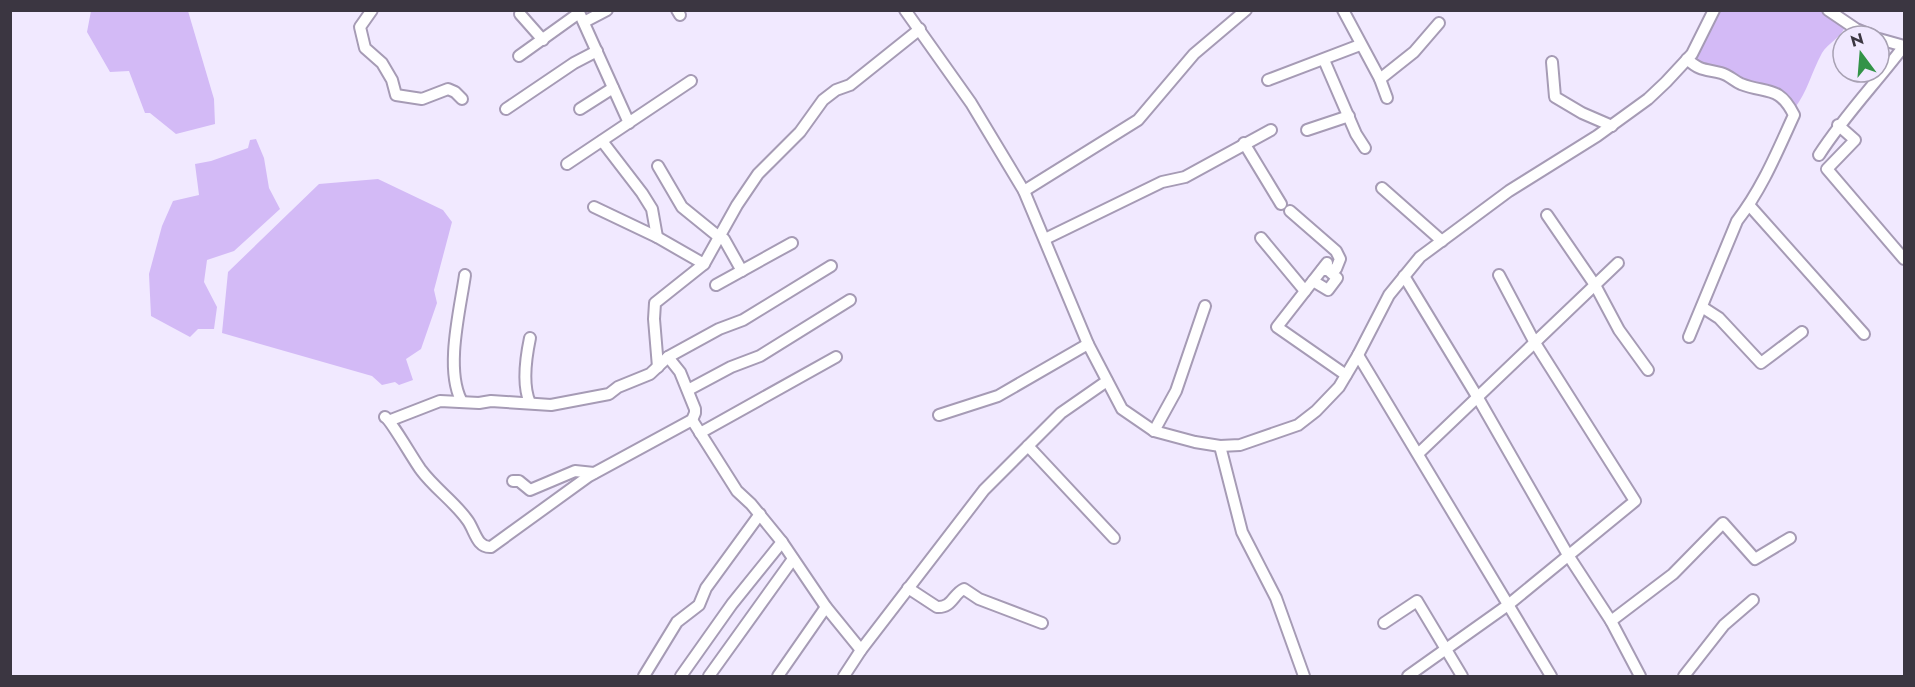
<svg xmlns="http://www.w3.org/2000/svg" width="1915" height="687" font-family="Jost,sans-serif">
  <style>
    .green { fill: #d3baf6 }
    .lines { fill: none; stroke-linecap: round; stroke-linejoin: round }
    .minor-casing { stroke: #a69bb5; stroke-width: 14 }
    .minor { stroke: #fff; stroke-width: 10 }
  </style>
  <rect width="100%" height="100%" fill="#f1e9ff"/>
  <g class="green">
    <path d="M91 11H188L214 99 215 124 176 134 150 113H145L129 71 110 72 87 32Z"/>
    <path d="M1720 11H1822L1841 23 1844 29C1839 39 1828 43 1822 53 1811 73 1808 91 1794 109L1787 94 1706 67 1695 59Z"/>
    <path d="M256 139 264 158 269 188 280 209 234 251 207 260 204 282 217 307 214 329H198L190 337 151 316 149 274 162 226 173 201 199 195 195 164 211 161 248 148 250 140Z"/>
    <path d="M378 179 443 210 452 222 434 290 437 303 421 349 406 359 413 380 399 385 395 382 382 385 372 376 222 333 228 272 319 184Z"/>
  </g>
  <g class="lines">
    <g class="minor-casing">
      <g id="minor">
        <path d="M372 10 360 27 365 48 382 63 392 80 396 95 422 99 448 89 455 92 462 99"/>
        <path d="M578 10 629 123"/>
        <path d="M677 10 680 15"/>
        <path d="M905 10 971 103 1024 191 1088 344 1122 409 1154 431 1195 442 1220 446 1240 445 1298 425 1316 411 1339 387 1358 355 1389 295 1420 257 1509 191 1597 136 1648 99 1666 82 1692 54 1714 10"/>
        <path d="M1343 10 1380 79 1387 98"/>
        <path d="M1828 10 1856 29 1873 36"/>
        <path d="M520 14 543 40"/>
        <path d="M584 22 607 10"/>
        <path d="M1879 39 1904 46"/>
        <path d="M519 56 579 13"/>
        <path d="M1687 59C1700 71 1705 69 1721 73 1729 75 1734 81 1741 84 1767 94 1779 85 1794 115 1777 152 1762 189 1737 221L1689 337"/>
        <path d="M1324 60 1356 134 1365 148"/>
        <path d="M1552 62 1555 97 1582 113 1612 126"/>
        <path d="M1380 79 1414 52 1439 23"/>
        <path d="M1268 80 1360 45"/>
        <path d="M506 109 574 63 597 51"/>
        <path d="M580 109 613 88"/>
        <path d="M1838 125 1855 140 1827 169 1904 259"/>
        <path d="M1307 130 1349 116"/>
        <path d="M602 141 642 193 652 209 657 237"/>
        <path d="M1244 143 1281 204"/>
        <path d="M1819 155C1844 116 1876 83 1904 46"/>
        <path d="M567 164 691 81"/>
        <path d="M658 166 682 207 719 237 724 239 742 271"/>
        <path d="M1382 188 1442 241"/>
        <path d="M1024 191 1138 120 1194 54 1246 10"/>
        <path d="M1749 205 1864 334"/>
        <path d="M594 207 657 237 704 264"/>
        <path d="M1290 211 1336 251 1340 259 1336 269 1322 270H1328L1337 278 1328 290 1313 281"/>
        <path d="M1547 215 1595 285 1619 330 1648 370"/>
        <path d="M1261 238 1305 291"/>
        <path d="M1045 239 1162 182 1185 177 1271 130"/>
        <path d="M1327 263 1277 327 1346 375"/>
        <path d="M1404 276 1478 398 1568 555 1611 621 1640 676"/>
        <path d="M716 285 792 243"/>
        <path d="M1702 307 1719 318 1761 363 1802 332"/>
        <path d="M530 338C526 357 522 385 530 403"/>
        <path d="M1358 355 1551 676"/>
        <path d="M658 367 654 319 655 303 704 264 737 205 758 174 800 132 823 100 836 90 850 85 920 29"/>
        <path d="M688 390 731 367 760 356 850 300"/>
        <path d="M461 400C445 368 460 310 465 275"/>
        <path d="M939 415 998 396 1088 344"/>
        <path d="M385 417C391 420 414 461 421 470 435 489 455 502 468 521 475 531 477 548 491 547L589 476 692 420 695 413V409L680 372 668 357"/>
        <path d="M391 420 440 401 479 403 491 401 551 405 609 394 618 387 650 374 668 357 719 329 743 320 831 266"/>
        <path d="M692 420 737 491 751 504 782 542 826 607 861 650"/>
        <path d="M1154 431 1176 391 1205 306"/>
        <path d="M700 433 836 357"/>
        <path d="M1028 446 1114 538"/>
        <path d="M1220 446 1242 532 1276 598 1304 676"/>
        <path d="M1419 453 1618 263"/>
        <path d="M513 481H519L530 490 575 471 594 473"/>
        <path d="M908 588 937 607C952 608 953 594 964 589L979 599 1042 623"/>
        <path d="M1611 621 1673 574 1723 523 1755 559 1790 538"/>
        <path d="M1384 623 1417 601 1462 676"/>
        <path d="M644 676 677 622 699 605 706 588 760 514"/>
        <path d="M681 676 732 604 782 542"/>
        <path d="M709 676 793 559"/>
        <path d="M778 676 826 607"/>
        <path d="M844 676 861 650 984 490 1061 413 1107 381"/>
        <path d="M1408 676 1508 605 1635 501 1535 343 1499 275"/>
        <path d="M1684 676 1724 625 1753 600"/>
      </g>
    </g>
    <use href="#minor" class="minor"/>
  </g>
  <rect width="1915" height="687" fill="none" stroke="#3b3641" stroke-width="24"/>
  <g transform="translate(1861 54) rotate(344)"><circle r="28" fill="#f1e9ff" stroke="#a8a1b3" stroke-width="1.5"/>
  <path d="M0-4.5L10 22L0 15L-10 22Z" fill="#329347"/>
  <text y="-9" font-size="16" font-weight="bold" text-anchor="middle" fill="#3b3641">N</text>
  </g>
</svg>
